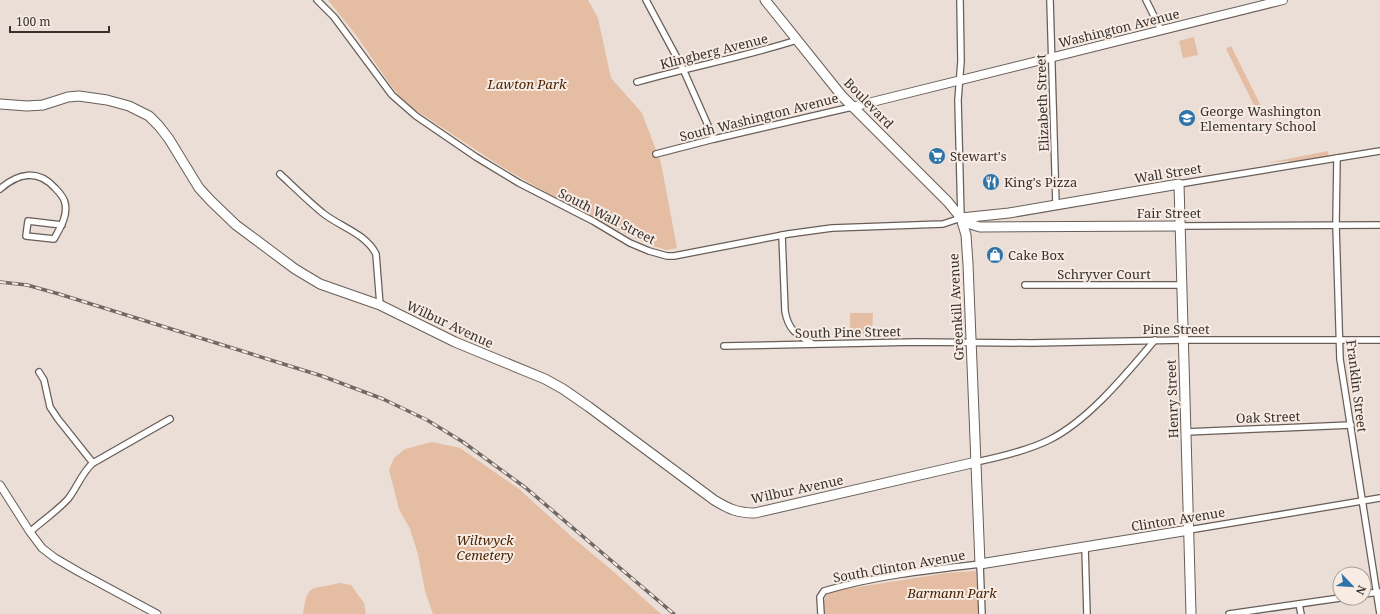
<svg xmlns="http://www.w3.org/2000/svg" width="1380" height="614" font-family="'Noto Serif',serif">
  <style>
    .green { fill: #e4bda2 }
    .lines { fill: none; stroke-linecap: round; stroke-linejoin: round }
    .minor-casing { stroke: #685e57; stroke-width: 8 }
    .tertiary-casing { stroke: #685e57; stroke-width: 9 }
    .secondary-casing { stroke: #685e57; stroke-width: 10 }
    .primary-casing { stroke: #685e57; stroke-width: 11 }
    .minor { stroke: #fff; stroke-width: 5.5 }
    .tertiary { stroke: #fff; stroke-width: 7 }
    .secondary { stroke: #fff; stroke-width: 8 }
    .primary { stroke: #fff; stroke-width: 9 }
    .rail-casing { stroke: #6f6864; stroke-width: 3.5 }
    .rail { stroke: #f7ebe3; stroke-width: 2; stroke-dasharray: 6; stroke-linecap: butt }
    .labels { text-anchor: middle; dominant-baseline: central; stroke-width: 4; stroke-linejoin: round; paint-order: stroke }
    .street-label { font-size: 13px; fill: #35312e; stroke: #f7ebe3 }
    .park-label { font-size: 13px; font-style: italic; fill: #472100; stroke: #f7ebe3 }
    .poi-label { font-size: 13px; fill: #35312e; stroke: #f7ebe3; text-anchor: start }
  </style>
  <rect width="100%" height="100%" fill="#eaded6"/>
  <g class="green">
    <path d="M328 0H588L598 18 611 78 642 113 661 163 677 248 667 250 653 246 630 236 567 204 502 167 414 109 400 97 390 84 356 35Z"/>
    <path d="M1194 37 1198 55 1183 58 1179 41Z"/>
    <path d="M1231 46 1265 114 1260 117 1226 49Z"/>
    <path d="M1328 151 1329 158 1298 163 1287 161 1267 163Z"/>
    <path d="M850 313H873L872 335H850Z"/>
    <path d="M432 442 460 448 519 489 572 537 607 566 661 614H433L425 591 418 554 410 529 399 509 389 470 394 458 405 449Z"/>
    <path d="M976 571 978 614H824C824 605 822 595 833 591L947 573Z"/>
    <path d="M339 583 351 585 364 603 366 614H303C308 581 311 591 339 583Z"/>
  </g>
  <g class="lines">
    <g class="minor-casing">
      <g id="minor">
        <path d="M317 0 334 17 392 95 416 116 476 157 519 183 593 221 630 243 649 251 667 256H674L788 234 832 228 943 224 961 218 958 100 961 61 960 0"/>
        <path d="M646 0 683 69 714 139"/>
        <path d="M1050 0 1056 205"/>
        <path d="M1146 0 1161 30"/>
        <path d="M637 82C690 67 744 57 797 40"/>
        <path d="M656 154 714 139 852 107"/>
        <path d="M1337 158 1336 225 1340 359 1380 614"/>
        <path d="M280 174C295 188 309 202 324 214 341 227 366 234 376 254L380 305"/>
        <path d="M1179 184 1380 151"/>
        <path d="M0 189C18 173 38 169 55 188 59 192 64 197 65 203 68 216 60 228 54 239L26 236 28 221 62 225"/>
        <path d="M1180 226 1380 225"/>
        <path d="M782 235 785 311C788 330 797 335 813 344"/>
        <path d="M1025 285H1182"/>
        <path d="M724 346 916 342 1031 343 1184 340H1380"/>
        <path d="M39 372 44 380 50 407 58 419 93 463"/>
        <path d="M1186 432 1351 425"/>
        <path d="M976 462C1001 457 1026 451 1049 440 1089 420 1126 374 1155 340"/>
        <path d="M1189 530 1380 498"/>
        <path d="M30 532C42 521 57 511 68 499 77 488 82 472 93 463L170 419"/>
        <path d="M1085 547 1087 614"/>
        <path d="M1364 594 1380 592"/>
        <path d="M1299 604 1301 614"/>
        <path d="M821 614 820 597 824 591C874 576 928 570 980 564L982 614"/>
        <path d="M1229 614 1340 598"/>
      </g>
    </g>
    <g class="tertiary-casing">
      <path id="tertiary" d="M0 485 30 532 42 548 55 558 79 572 157 614"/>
    </g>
    <g class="secondary-casing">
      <path id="secondary" d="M852 107 1283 0"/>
    </g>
    <g class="primary-casing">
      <g id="primary">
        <path d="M765 0 842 96 948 202 961 218 970 224 980 227 1180 226"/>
        <path d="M0 104 27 106 43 105 68 97 79 96 107 100 129 106 149 116 159 126 169 139 199 188 211 201 236 225 295 269 320 284 380 305 455 342 545 379 563 389 589 407 714 500C729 509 737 513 755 513L976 462"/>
        <path d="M961 218 1009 213 1179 184 1191 614"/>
        <path d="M961 218 966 235 968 264 980 564 1189 530"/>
      </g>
    </g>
    <use href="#minor" class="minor"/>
    <use href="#tertiary" class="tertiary"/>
    <use href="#secondary" class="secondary"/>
    <use href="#primary" class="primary"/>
    <g class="rail-casing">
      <path id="rail" d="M0 282 27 285 59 294 322 376 383 399 427 420 463 442 526 488 674 614"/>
    </g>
    <use href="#rail" class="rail"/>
  </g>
  <defs>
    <g id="school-disc" transform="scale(0.9)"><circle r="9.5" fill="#2f74a9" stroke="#f7ebe3"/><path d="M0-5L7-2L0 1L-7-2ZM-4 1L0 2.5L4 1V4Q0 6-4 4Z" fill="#fff"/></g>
    <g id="supermarket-disc" transform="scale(0.9)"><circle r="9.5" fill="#2f74a9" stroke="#f7ebe3"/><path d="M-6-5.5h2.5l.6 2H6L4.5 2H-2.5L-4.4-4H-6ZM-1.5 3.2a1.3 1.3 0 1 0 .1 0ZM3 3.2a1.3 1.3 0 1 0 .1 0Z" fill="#fff"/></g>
    <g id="restaurant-disc" transform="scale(0.9)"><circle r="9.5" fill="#2f74a9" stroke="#f7ebe3"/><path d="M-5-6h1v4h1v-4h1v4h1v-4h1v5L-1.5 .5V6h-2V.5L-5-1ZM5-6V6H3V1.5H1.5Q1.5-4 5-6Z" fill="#fff"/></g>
    <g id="shop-disc" transform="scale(0.9)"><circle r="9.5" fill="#2f74a9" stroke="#f7ebe3"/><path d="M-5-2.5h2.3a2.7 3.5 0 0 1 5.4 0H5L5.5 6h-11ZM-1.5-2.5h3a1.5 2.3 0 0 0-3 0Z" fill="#fff"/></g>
  </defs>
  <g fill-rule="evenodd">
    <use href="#school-disc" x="1187" y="118"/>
    <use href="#supermarket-disc" x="937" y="156"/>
    <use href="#restaurant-disc" x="991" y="182"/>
    <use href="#shop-disc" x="995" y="255"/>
  </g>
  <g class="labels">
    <g class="street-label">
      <text transform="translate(1119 28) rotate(-14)">Washington Avenue</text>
      <text transform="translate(714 51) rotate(-14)">Klingberg Avenue</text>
      <text transform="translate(869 103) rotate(46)">Boulevard</text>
      <text transform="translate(1042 103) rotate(-92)">Elizabeth Street</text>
      <text transform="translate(759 117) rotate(-14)">South Washington Avenue</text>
      <text transform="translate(1168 173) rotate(-9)">Wall Street</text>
      <text x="1169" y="213">Fair Street</text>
      <text transform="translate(607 216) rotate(27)">South Wall Street</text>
      <text x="1104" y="274">Schryver Court</text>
      <text transform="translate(956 307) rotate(-93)">Greenkill Avenue</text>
      <text transform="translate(450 324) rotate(25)">Wilbur Avenue</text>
      <text x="1176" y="329">Pine Street</text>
      <text transform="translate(848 332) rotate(-1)">South Pine Street</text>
      <text transform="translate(1357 386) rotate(83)">Franklin Street</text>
      <text transform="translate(1172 399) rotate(-92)">Henry Street</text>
      <text transform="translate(1268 417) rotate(-2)">Oak Street</text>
      <text transform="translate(797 489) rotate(-12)">Wilbur Avenue</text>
      <text transform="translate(1178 519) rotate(-9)">Clinton Avenue</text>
      <text transform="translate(899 566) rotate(-10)">South Clinton Avenue</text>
    </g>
    <g class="park-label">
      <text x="527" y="84">Lawton Park</text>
      <text x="485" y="540">Wiltwyck<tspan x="485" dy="15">Cemetery</tspan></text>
      <text x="952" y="593">Barmann Park</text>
    </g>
    <g class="poi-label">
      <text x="1200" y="111">George Washington<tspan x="1200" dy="15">Elementary School</tspan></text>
      <text x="950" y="156">Stewart's</text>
      <text x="1004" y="182">King's Pizza</text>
      <text x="1008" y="255">Cake Box</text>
    </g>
  </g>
  <g transform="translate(1352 586) rotate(115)"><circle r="19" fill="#f7ebe3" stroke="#a9a19b"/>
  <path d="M0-3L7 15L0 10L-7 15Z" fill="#2f74a9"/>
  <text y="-6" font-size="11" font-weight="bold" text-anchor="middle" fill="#35312e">N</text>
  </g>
  <path d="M10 26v6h99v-6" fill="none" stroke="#35312e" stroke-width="2"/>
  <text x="16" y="26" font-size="12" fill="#35312e" stroke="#f7ebe3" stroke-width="3" paint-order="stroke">100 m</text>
</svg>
